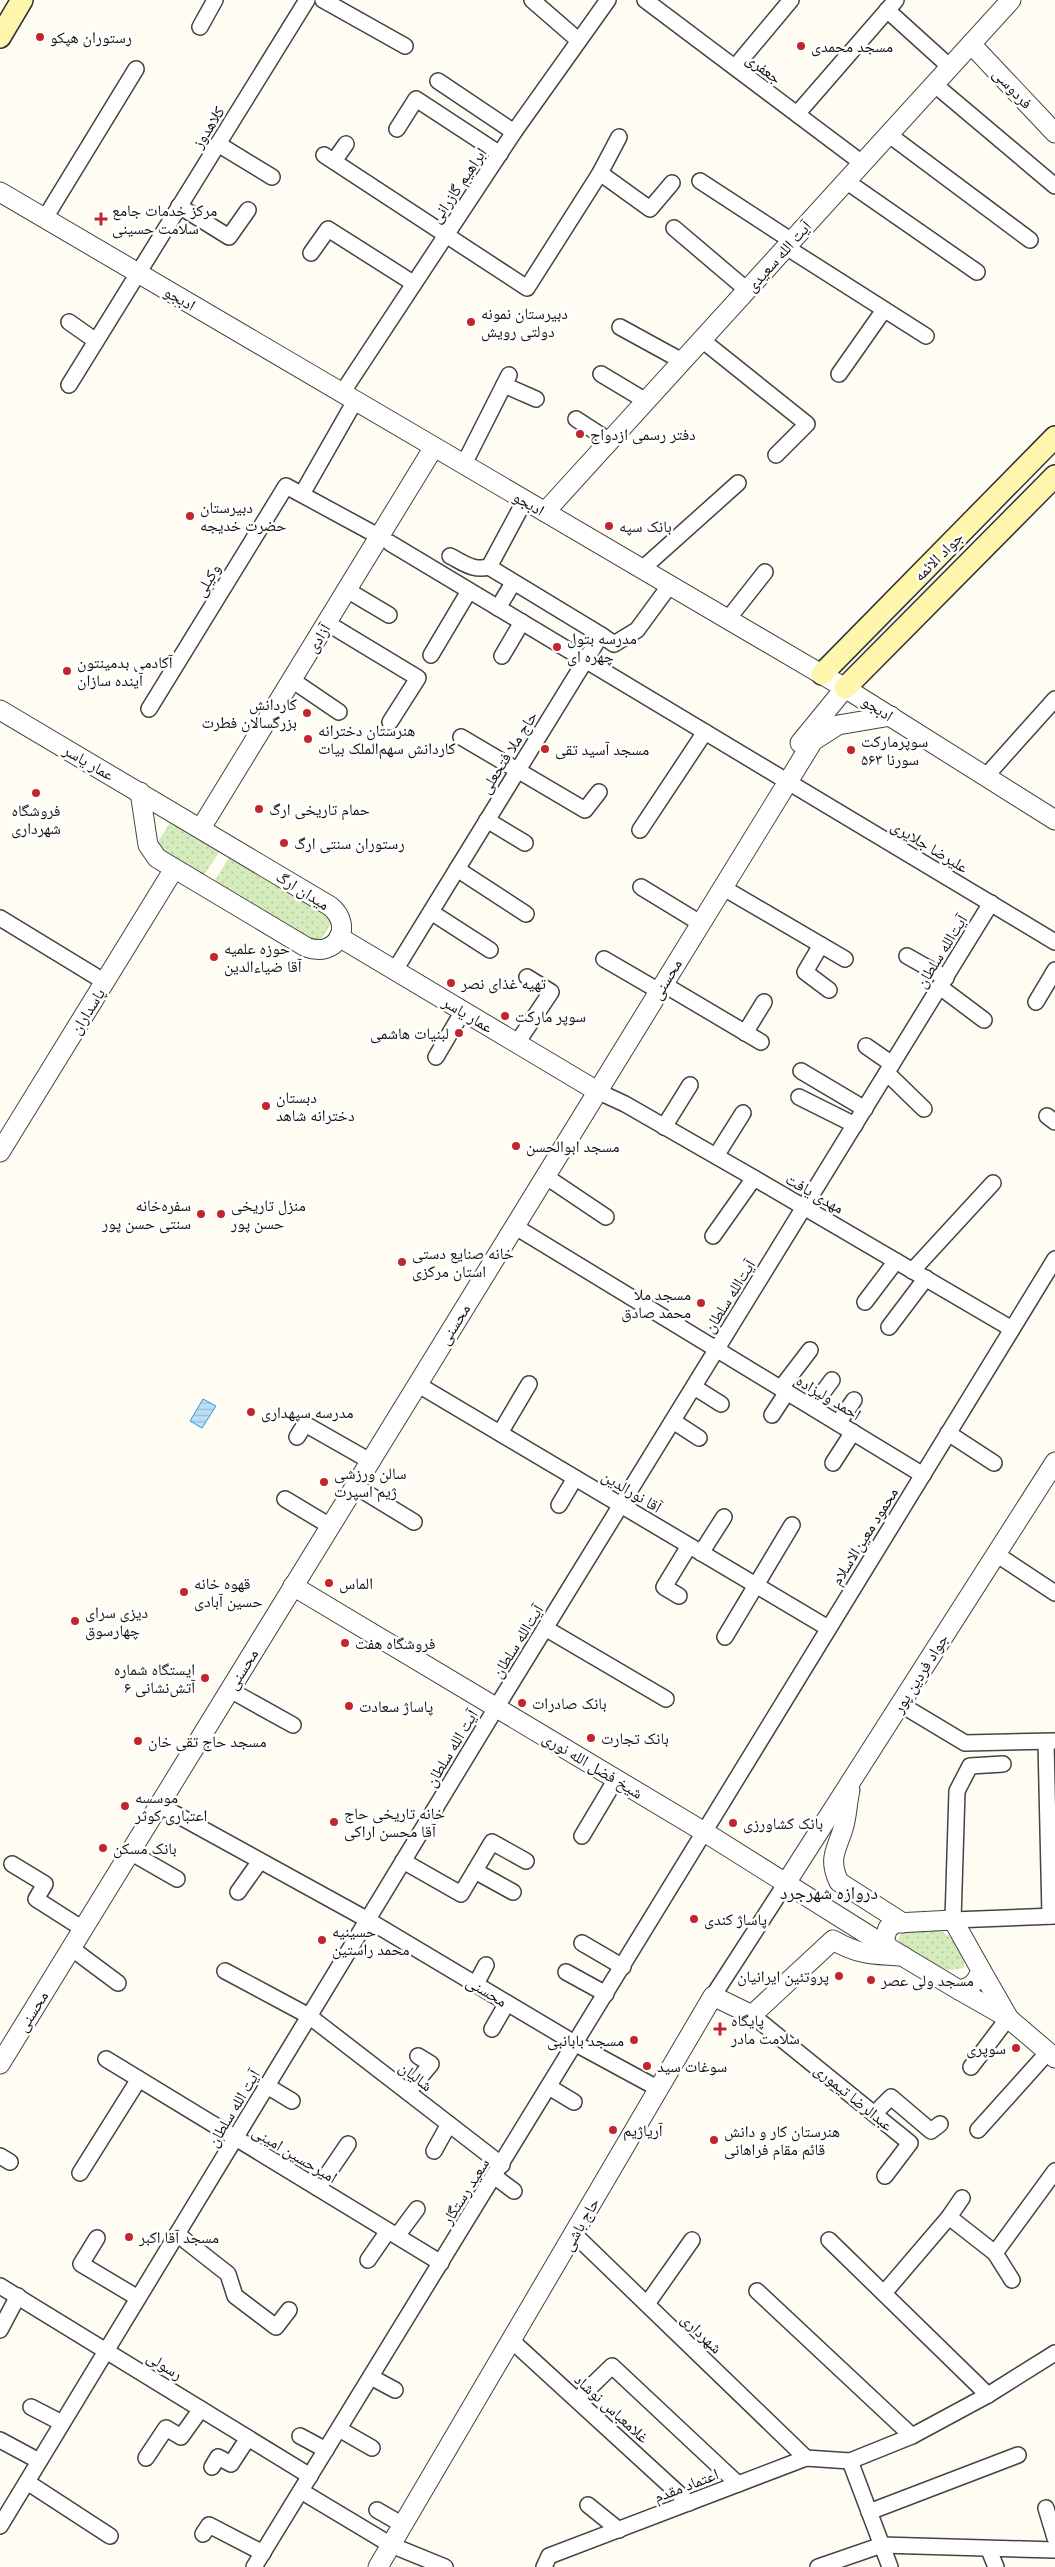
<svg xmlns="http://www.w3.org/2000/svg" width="1055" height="2567" font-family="'PT Serif','Noto Naskh Arabic',serif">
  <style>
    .grass { fill: url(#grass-dots) }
    .water { fill: url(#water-rules); stroke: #3d95cf }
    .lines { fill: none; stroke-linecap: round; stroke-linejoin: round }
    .minor-casing { stroke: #434343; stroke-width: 18 }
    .tertiary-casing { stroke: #434343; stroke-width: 21 }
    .secondary-casing { stroke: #323232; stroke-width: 24 }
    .minor { stroke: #fff; stroke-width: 15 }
    .tertiary { stroke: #fff; stroke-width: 19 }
    .secondary { stroke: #fff6ae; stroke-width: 21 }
    .poi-dot { fill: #c3252d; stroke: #fff; stroke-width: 2 }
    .labels { text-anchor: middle; stroke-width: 5; stroke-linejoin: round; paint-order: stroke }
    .poi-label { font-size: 16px; fill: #101010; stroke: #fff; text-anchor: start }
    .street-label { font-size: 16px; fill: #101010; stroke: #fff }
    .neighbourhood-label { font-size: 18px; fill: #101010; stroke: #fff }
  </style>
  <defs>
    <pattern id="grass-dots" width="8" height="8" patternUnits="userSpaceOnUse" patternTransform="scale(1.25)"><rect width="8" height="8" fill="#d4ebbb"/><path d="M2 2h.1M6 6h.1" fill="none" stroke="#b5c8a0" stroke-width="1.8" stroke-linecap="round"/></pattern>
    <pattern id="water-rules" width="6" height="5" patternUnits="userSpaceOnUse" patternTransform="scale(1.25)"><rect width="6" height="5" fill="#b7dff7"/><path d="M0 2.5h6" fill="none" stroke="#9cbed3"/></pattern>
  </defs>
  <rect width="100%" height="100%" fill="#fffdf3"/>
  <!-- grass -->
  <g class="grass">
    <polygon points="173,818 222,848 202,878 154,848"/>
    <polygon points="231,854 335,917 317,947 213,884"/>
    <path d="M910,1929C932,1929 945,1926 958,1948C962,1954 964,1959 964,1967C945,1977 908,1957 898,1940L901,1933Z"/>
  </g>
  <!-- water -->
  <polygon class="water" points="203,1399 216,1406 202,1428 190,1421"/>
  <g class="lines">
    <defs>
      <g id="minor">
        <polyline points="323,0 405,46"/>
        <polyline points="532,0 578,40"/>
        <polyline points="645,0 862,163"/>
        <polyline points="887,10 950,67"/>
        <polyline points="200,27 215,0"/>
        <polyline points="735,67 791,0"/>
        <polyline points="438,81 514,132"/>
        <polyline points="934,84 1055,186"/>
        <polyline points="797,114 896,0"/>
        <polyline points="397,129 416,99 500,154"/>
        <polyline points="888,134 1030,240"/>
        <polyline points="218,144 272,177"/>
        <polyline points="324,155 527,288 600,173 619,137"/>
        <polyline points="334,161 346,144"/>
        <polyline points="600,173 650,209 672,183"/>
        <polyline points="700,181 792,241"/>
        <polyline points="846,181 977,272"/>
        <polyline points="179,206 229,237 248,210"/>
        <polyline points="45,218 136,69"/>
        <polyline points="674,228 747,290"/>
        <polyline points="786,247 926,336"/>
        <polyline points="311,253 328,229 413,283"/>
        <polyline points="69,322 96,341"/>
        <polyline points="620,327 682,361"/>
        <polyline points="702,340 807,424 776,455"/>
        <polyline points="601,374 646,401"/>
        <polyline points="839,374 884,310"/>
        <polyline points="69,385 307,0"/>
        <polyline points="504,385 536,399"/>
        <polyline points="342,393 514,132 608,0"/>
        <polyline points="576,419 610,441"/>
        <polyline points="464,464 509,375"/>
        <polyline points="302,494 355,401"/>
        <polyline points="390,543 1055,942"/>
        <path d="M450,556C464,563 473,571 489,567"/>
        <polyline points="489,567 601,635"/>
        <polyline points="489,567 525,500"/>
        <polyline points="642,569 738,483"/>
        <polyline points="347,590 389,615"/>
        <polyline points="498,608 513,583"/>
        <polyline points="728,619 765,572"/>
        <polyline points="327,623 418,678 390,722"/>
        <polyline points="431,655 469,591"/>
        <polyline points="502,656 522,622"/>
        <polyline points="292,680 339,712"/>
        <polyline points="149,709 286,486 380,537"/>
        <polyline points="461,737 585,810 599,792"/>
        <polyline points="987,775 1055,699"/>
        <polyline points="487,820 525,843"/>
        <polyline points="640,830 705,732"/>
        <polyline points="457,869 526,914"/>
        <polyline points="641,887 700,923"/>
        <polyline points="722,887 845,959"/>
        <polyline points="431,912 490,950"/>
        <polyline points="0,918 105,982"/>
        <polyline points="821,945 805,972 829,990"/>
        <polyline points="907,956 946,978"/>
        <polyline points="604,959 659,991"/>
        <polyline points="395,970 601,635 614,644 637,630 670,585"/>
        <polyline points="663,984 761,1042"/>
        <polyline points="940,987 984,1020"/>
        <polyline points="1036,1002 1055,970"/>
        <polyline points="745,1033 764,1002"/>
        <polyline points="517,1043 551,992 527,977"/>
        <polyline points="866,1046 892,1064"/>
        <polyline points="436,1057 463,1011"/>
        <polyline points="801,1071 865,1109"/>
        <polyline points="887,1073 924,1109"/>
        <polyline points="597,1091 625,1104 754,1178 1012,1329"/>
        <polyline points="799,1097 855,1125"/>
        <polyline points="1047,1116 1055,1122"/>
        <polyline points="664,1127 690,1085"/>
        <polyline points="716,1156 743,1113"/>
        <polyline points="545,1176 606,1217"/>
        <polyline points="514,1226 923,1475"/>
        <polyline points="713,1236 754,1178"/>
        <polyline points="912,1271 993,1183"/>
        <polyline points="865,1302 896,1261"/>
        <polyline points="889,1327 926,1278"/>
        <polyline points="417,1384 828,1628"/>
        <polyline points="694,1387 721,1404"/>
        <polyline points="781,1388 810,1350"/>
        <polyline points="812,1407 832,1380"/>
        <polyline points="772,1415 787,1392"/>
        <polyline points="673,1421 699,1438"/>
        <polyline points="838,1423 854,1400"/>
        <polyline points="500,1433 529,1384"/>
        <polyline points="948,1433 994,1463"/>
        <polyline points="297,1437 305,1424 370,1461"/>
        <polyline points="833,1463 853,1432"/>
        <polyline points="355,1486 414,1522"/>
        <polyline points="285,1499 330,1526"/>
        <polyline points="559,1505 575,1478"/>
        <polyline points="701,1553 724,1517"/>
        <polyline points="996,1554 1055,1593"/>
        <polyline points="679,1596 664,1587 689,1546"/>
        <polyline points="545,1628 666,1699"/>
        <polyline points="725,1637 792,1525"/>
        <polyline points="230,1690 293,1725"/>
        <polyline points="900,1704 965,1743 1055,1741"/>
        <polyline points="1046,1742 1050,1916"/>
        <polyline points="1003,1764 970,1766 957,1791 953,1920 1055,1916"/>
        <polyline points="159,1805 368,1920 576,2044 659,2089"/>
        <polyline points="582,1836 616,1779"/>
        <polyline points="130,1852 177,1879"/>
        <polyline points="403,1861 461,1894 492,1842 526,1861"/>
        <polyline points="12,1864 45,1884 36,1899 83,1929"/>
        <polyline points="475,1871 513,1892"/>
        <polyline points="238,1892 260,1861"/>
        <polyline points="582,1943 623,1967"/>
        <polyline points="71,1948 118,1983"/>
        <polyline points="225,1971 309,2016 502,2165"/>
        <polyline points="566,1972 606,1994"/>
        <polyline points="476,1984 486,1965"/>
        <polyline points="713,1996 786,1883"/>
        <polyline points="752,2015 910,2143 885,2176"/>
        <polyline points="492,2029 507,2003"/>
        <polyline points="106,2059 441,2263"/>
        <polyline points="971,2067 1008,2018"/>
        <polyline points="267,2086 292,2101"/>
        <polyline points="549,2087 574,2102"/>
        <polyline points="408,2092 431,2064 418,2056"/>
        <polyline points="874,2114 891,2097 931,2131 940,2124"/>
        <polyline points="978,2130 1048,2052"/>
        <polyline points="434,2151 449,2124"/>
        <polyline points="0,2156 10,2162"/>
        <polyline points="80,2173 139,2079"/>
        <polyline points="494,2176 514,2191"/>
        <polyline points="318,2188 348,2144"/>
        <polyline points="949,2217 995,2253 1055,2171"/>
        <polyline points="177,2234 228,2274 235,2296 276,2327 289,2310"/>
        <polyline points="574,2234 806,2458"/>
        <polyline points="397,2236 417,2209"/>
        <polyline points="97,2238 81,2264 138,2298"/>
        <polyline points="829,2240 988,2395"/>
        <polyline points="995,2253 1012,2280"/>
        <polyline points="368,2260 388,2231"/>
        <polyline points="0,2286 310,2476"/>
        <polyline points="757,2291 912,2436"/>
        <polyline points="884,2293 949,2217 962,2198"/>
        <polyline points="647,2304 692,2240"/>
        <polyline points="0,2330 18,2296"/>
        <polyline points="511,2340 689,2503"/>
        <polyline points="371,2377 395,2390"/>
        <polyline points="577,2400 612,2366 738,2484"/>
        <polyline points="31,2407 62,2423"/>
        <polyline points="339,2429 372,2448"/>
        <polyline points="300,2436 326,2450"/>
        <polyline points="0,2440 39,2461"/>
        <polyline points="146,2458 166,2428 181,2437 201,2409"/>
        <polyline points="850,2461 890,2567"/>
        <polyline points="212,2467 218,2457 231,2464 248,2438"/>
        <polyline points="27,2482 110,2536"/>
        <polyline points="301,2491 391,2545 445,2567"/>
        <polyline points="588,2505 619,2530"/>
        <polyline points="1046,2508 1055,2538"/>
        <polyline points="377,2510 403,2525"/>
        <polyline points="869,2512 1018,2455"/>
        <polyline points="0,2526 496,1708 991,903"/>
        <polyline points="203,2534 209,2525 263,2553"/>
        <polyline points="989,2550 996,2567"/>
        <polyline points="254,2567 1055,1259"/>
        <polyline points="544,2567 549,2556 806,2458 850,2461 912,2436 988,2395 1055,2353"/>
        <polyline points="818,2567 882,2545 1055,2550"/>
      </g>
      <g id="tertiary">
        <polyline points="971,44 1055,133"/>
        <polyline points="0,192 845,688 1055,820"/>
        <polyline points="545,512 1011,0"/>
        <path d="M0,710L330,906C355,926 336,959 306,947L157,858L148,845L140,792"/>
        <polyline points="800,743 845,688"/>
        <polyline points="201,828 434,447"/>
        <polyline points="339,937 597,1091"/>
        <polyline points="0,1152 174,869"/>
        <polyline points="293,1586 706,1833 889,1948"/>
        <path d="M850,1790C847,1803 847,1817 843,1829C836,1851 828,1859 839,1882L903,1923"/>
        <polyline points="786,1883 1055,1462"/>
        <path d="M953,1920L981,1970C977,1982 971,1988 959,1990L889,1948L884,1940L888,1928L896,1923Z"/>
        <polyline points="981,1970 1008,2017"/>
        <polyline points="959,1990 1008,2018 1055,2058"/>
        <polyline points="0,2064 813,741 838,725 891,716"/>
        <path d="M378,2567L713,1996L752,2015L833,1940C858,1955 875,1955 903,1956"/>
      </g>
      <g id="secondary">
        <polyline points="0,37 22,0"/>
        <polyline points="822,674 1055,437"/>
        <polyline points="845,688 1055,476"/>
      </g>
    </defs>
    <!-- minor casing -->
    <use href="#minor" class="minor-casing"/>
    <!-- tertiary casing -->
    <use href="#tertiary" class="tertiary-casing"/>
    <!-- secondary casing -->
    <use href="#secondary" class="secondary-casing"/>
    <!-- minor -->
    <use href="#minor" class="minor"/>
    <!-- tertiary -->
    <use href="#tertiary" class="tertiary"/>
    <!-- secondary -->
    <use href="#secondary" class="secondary"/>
  </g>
  <!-- markers -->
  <g class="poi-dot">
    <circle cx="40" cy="37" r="5"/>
    <circle cx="801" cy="46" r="5"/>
    <path d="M98.5 211.5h5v5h5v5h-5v5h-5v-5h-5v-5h5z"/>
    <circle cx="471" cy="322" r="5"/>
    <circle cx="580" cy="434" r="5"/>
    <circle cx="190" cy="516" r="5"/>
    <circle cx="609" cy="526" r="5"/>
    <circle cx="557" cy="647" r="5"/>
    <circle cx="67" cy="671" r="5"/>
    <circle cx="307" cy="713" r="5"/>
    <circle cx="308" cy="739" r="5"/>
    <circle cx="545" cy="749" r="5"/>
    <circle cx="851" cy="750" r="5"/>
    <circle cx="36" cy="793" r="5"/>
    <circle cx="259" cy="809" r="5"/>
    <circle cx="284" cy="843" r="5"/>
    <circle cx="214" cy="957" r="5"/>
    <circle cx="451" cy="983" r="5"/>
    <circle cx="505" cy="1016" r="5"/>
    <circle cx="459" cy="1033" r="5"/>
    <circle cx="266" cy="1106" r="5"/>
    <circle cx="516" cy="1146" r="5"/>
    <circle cx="201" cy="1214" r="5"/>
    <circle cx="221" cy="1214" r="5"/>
    <circle cx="402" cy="1262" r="5"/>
    <circle cx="701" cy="1303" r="5"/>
    <circle cx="251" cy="1412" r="5"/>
    <circle cx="324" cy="1482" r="5"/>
    <circle cx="329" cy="1583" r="5"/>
    <circle cx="184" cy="1592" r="5"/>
    <circle cx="75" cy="1621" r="5"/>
    <circle cx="345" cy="1643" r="5"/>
    <circle cx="205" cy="1678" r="5"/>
    <circle cx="522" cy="1703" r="5"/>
    <circle cx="349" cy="1706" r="5"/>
    <circle cx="591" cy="1738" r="5"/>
    <circle cx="138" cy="1741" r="5"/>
    <circle cx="125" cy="1806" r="5"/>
    <circle cx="334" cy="1822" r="5"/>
    <circle cx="733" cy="1823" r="5"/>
    <circle cx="103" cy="1848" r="5"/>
    <circle cx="694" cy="1919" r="5"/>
    <circle cx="322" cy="1940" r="5"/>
    <circle cx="839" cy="1976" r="5"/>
    <circle cx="871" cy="1980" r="5"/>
    <path d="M717.5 2021.5h5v5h5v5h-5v5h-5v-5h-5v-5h5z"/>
    <circle cx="634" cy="2040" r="5"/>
    <circle cx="1016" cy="2048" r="5"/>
    <circle cx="647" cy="2066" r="5"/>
    <circle cx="613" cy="2130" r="5"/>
    <circle cx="714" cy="2140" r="5"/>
    <circle cx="129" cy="2237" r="5"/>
  </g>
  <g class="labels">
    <!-- poi labels -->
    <g class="poi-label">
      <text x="50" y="43">رستوران هپکو</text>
      <text x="811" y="52">مسجد محمدی</text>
      <text x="112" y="216">مرکز خدمات جامع<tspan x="112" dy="18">سلامت حسینی</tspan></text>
      <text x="481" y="319">دبیرستان نمونه<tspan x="481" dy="18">دولتی رویش</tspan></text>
      <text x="590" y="440">دفتر رسمی ازدواج</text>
      <text x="200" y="513">دبیرستان<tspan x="200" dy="18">حضرت خدیجه</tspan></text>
      <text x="619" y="532">بانک سپه</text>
      <text x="567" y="644">مدرسه بتول<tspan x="567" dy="18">چهره ای</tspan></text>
      <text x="77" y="668">آکادمی بدمینتون<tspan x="77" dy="18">آینده سازان</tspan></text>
      <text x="297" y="710" text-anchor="end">کاردانش<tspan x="297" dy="18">بزرگسالان فطرت</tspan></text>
      <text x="318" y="736">هنرستان دخترانه<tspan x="318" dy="18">کاردانش سهم‌الملک بیات</tspan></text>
      <text x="861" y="747">سوپرمارکت<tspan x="861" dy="18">سورنا ۵۶۳</tspan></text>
      <text x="555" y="755">مسجد آسید تقی</text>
      <text x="269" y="815">حمام تاریخی ارگ</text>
      <text x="36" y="816" text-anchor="middle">فروشگاه<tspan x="36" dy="18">شهرداری</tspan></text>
      <text x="294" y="849">رستوران سنتی ارگ</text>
      <text x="224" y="954">حوزه علمیه<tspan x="224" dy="18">آقا ضیاءالدین</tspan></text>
      <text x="461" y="989">تهیه غذای نصر</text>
      <text x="515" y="1022">سوپر مارکت</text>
      <text x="449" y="1039" text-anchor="end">لبنیات هاشمی</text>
      <text x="276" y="1103">دبستان<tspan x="276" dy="18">دخترانه شاهد</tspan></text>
      <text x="526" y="1152">مسجد ابوالحسن</text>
      <text x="191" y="1211" text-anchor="end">سفره‌خانه<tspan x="191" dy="18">سنتی حسن پور</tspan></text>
      <text x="231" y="1211">منزل تاریخی<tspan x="231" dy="18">حسن پور</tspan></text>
      <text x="412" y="1259">خانه صنایع دستی<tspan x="412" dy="18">استان مرکزی</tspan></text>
      <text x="691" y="1300" text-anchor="end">مسجد ملا<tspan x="691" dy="18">محمد صادق</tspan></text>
      <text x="261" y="1418">مدرسه سپهداری</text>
      <text x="334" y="1479">سالن ورزشی<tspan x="334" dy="18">ژیم اسپرت</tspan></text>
      <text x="194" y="1589">قهوه خانه<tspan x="194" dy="18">حسین آبادی</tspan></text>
      <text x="339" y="1589">الماس</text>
      <text x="85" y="1618">دیزی سرای<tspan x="85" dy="18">چهارسوق</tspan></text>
      <text x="355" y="1649">فروشگاه هفت</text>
      <text x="195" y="1675" text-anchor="end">ایستگاه شماره<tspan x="195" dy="18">۶ آتش‌نشانی</tspan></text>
      <text x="532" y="1709">بانک صادرات</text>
      <text x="359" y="1712">پاساژ سعادت</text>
      <text x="601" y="1744">بانک تجارت</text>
      <text x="148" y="1747">مسجد حاج تقی خان</text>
      <text x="135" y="1803">موسسه<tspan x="135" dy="18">اعتباری کوثر</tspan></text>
      <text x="344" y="1819">خانه تاریخی حاج<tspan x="344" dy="18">آقا محسن اراکی</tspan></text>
      <text x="743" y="1829">بانک کشاورزی</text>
      <text x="113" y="1854">بانک مسکن</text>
      <text x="704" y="1925">پاساژ کندی</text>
      <text x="332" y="1937">حسینیه<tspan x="332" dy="18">محمد راستین</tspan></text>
      <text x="829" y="1982" text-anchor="end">پروتئین ایرانیان</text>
      <text x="881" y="1986">مسجد ولی عصر</text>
      <text x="731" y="2026">پایگاه<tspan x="731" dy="18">سلامت مادر</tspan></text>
      <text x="624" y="2046" text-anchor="end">مسجد بابانبی</text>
      <text x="1006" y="2054" text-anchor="end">سوپری</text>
      <text x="657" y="2072">سوغات سید</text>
      <text x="623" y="2136">آریاژیم</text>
      <text x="724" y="2137">هنرستان کار و دانش<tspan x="724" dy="18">قائم مقام فراهانی</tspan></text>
      <text x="139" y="2243">مسجد آقا اکبر</text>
    </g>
    <!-- street labels -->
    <g class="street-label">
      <text transform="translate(764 68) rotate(37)" y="6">جعفری</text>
      <text transform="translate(1013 88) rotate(47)" y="6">فردوسی</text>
      <text transform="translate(208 127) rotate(-58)" y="6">کلاهدوز</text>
      <text transform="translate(458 185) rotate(-56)" y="6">ابراهیم گازرانی</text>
      <text transform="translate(778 256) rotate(-48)" y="6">آیت الله سعیدی</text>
      <text transform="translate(180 298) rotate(30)" y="6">ادبجو</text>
      <text transform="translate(529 503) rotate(30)" y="6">ادبجو</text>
      <text transform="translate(938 556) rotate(-45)" y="6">جواد الائمه</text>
      <text transform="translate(207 580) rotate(-59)" y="6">وکیلی</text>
      <text transform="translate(318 638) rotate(-58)" y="6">آزادی</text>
      <text transform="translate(878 708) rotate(32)" y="6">ادبجو</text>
      <text transform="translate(508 752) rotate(-58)" y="6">حاج ملا فتحعلی</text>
      <text transform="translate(89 762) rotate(30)" y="6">عمار یاسر</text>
      <text transform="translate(930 846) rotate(31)" y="6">علیرضا جلایری</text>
      <text transform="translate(303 890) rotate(32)" y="6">میدان ارگ</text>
      <text transform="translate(941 951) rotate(-58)" y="6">آیت‌الله سلطان</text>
      <text transform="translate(666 979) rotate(-59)" y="6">محسنی</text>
      <text transform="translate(87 1011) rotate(-58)" y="6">پاسداران</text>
      <text transform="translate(468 1014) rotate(31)" y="6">عمار یاسر</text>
      <text transform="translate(815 1193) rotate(30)" y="6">مهدی یافت</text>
      <text transform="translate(729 1296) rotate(-58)" y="6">آیت‌الله سلطان</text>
      <text transform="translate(454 1324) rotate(-58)" y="6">محسنی</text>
      <text transform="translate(829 1397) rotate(31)" y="6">احمد ولیزاده</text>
      <text transform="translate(632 1491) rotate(31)" y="6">آقا نورالدین</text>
      <text transform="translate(864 1536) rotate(-58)" y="6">محمود معین‌الاسلام</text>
      <text transform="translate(517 1641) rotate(-58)" y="6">آیت‌الله سلطان</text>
      <text transform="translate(242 1669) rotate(-58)" y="6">محسنی</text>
      <text transform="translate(920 1673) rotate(-58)" y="6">جواد فردین پور</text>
      <text transform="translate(451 1748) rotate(-59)" y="6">آیت الله سلطان</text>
      <text transform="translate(593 1765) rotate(31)" y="6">شیخ فضل الله نوری</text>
      <text transform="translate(487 1991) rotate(31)" y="6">محسنی</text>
      <text transform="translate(32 2011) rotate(-58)" y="6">محسنی</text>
      <text transform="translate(416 2076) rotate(38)" y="6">شالیان</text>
      <text transform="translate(854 2097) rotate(39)" y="6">عبدالرضا تیموری</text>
      <text transform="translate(233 2108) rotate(-59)" y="6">آیت الله سلطان</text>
      <text transform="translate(295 2154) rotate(31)" y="6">امیرحسین امینی</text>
      <text transform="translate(465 2191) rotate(-58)" y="6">سعید رستگار</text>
      <text transform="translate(580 2224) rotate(-60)" y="6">حاج باشی</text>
      <text transform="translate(702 2333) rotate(44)" y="6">شهرداری</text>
      <text transform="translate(165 2365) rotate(32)" y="6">رسولی</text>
      <text transform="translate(612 2408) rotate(42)" y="6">غلامعباس نوشاد</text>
      <text transform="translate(686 2485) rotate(-21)" y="6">اعتماد مقدم</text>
    </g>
    <!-- neighbourhood labels -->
    <g class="neighbourhood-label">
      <text x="829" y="1899">دروازه شهرجرد</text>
    </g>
  </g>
</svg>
